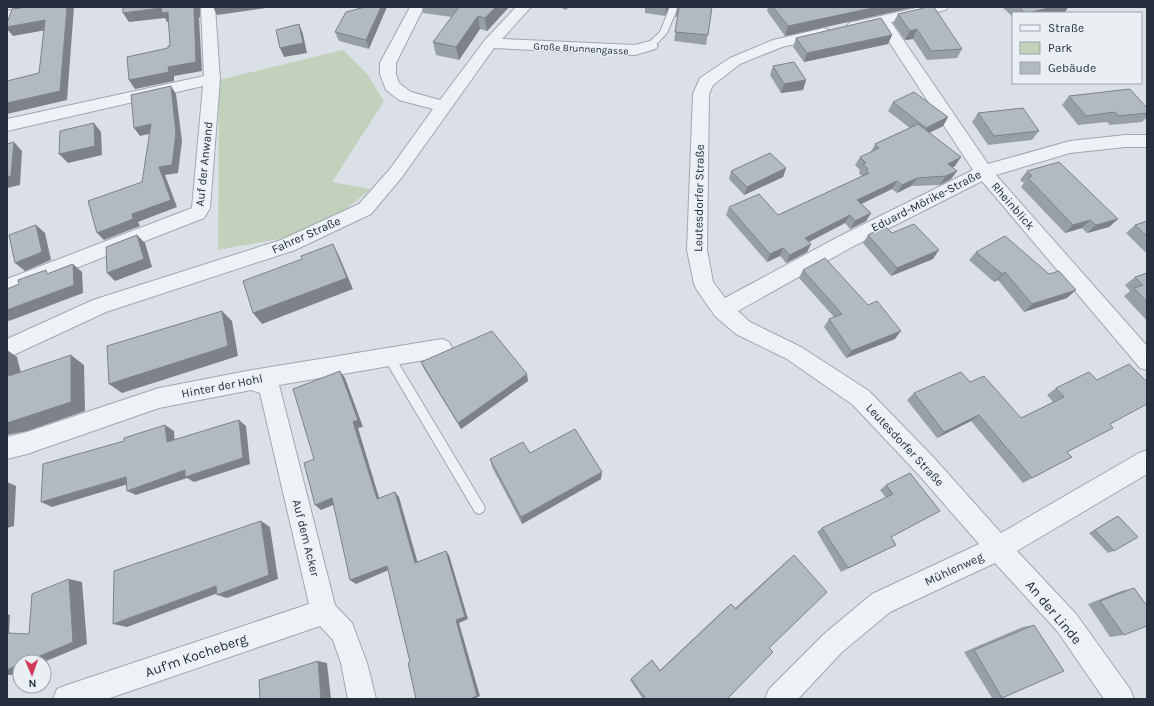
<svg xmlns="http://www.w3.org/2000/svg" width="1154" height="706" font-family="Karla,sans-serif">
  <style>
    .green { fill: #c2d1bc }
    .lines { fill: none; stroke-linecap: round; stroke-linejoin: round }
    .lane-casing { stroke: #a1a7b0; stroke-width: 2 }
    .street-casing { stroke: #a1a7b0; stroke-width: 2 }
    .lane { fill: #eef1f5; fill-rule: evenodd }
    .street { fill: #eef1f5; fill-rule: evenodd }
    .wall { fill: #999fa8 }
    .shaded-wall { fill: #7d8288 }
    .building { fill: #b2b9c3; stroke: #7d8288 }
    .labels { text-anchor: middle; stroke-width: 3; stroke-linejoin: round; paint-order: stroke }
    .far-street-label { font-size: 10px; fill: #252e3d; stroke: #eaeff4 }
    .street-label { font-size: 12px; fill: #252e3d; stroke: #eaeff4 }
    .near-street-label { font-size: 14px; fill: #252e3d; stroke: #eaeff4 }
  </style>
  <rect width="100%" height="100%" fill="#dbe0e6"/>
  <!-- green -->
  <polygon class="green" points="343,50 367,74 384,101 332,182 371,189 344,211 284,238 218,250 219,80"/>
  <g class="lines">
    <defs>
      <g id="lane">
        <polygon points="670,7 678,7 667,33 653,48 647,48 647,44 660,32"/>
        <polygon points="389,352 393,354 483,504 485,508 483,512 479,514 475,512 385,360 383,357 385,354"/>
      </g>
      <g id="street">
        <polygon points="31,7 66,7 64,10 59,11 7,19 7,11"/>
        <polygon points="201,7 215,7 220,79 210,208 204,218 7,295 7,279 192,208 203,86 7,131 7,119 204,76"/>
        <polygon points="410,7 424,7 396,63 396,74 399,83 411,92 440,100 485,40 516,7 531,7 502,39 635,45 650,41 655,43 658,46 655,49 635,55 494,48 402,177 371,214 295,250 106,312 7,358 7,339 93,300 281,240 359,204 390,169 433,109 399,100 386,90 380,74 380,63"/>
        <polygon points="921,7 948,7 946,10 891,22 988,164 1070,141 1125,135 1147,135 1147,147 1125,147 1070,153 996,175 1147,346 1147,370 1140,368 982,181 852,247 738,311 750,322 801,347 869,391 935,459 1001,533 1139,453 1147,450 1147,474 1017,551 1076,614 1130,689 1134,699 1104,699 1058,632 995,563 890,612 842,652 798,699 765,699 769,689 824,634 872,594 979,544 919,475 853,405 787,359 736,334 715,316 697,290 694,284 687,250 693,94 700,78 730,58 773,40 824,28 829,30 831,33 829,36 782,47 740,64 713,85 709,94 707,250 713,282 725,298 838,237 973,170 878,25 854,30 849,29 847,26 849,23"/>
        <polygon points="442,339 449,342 452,348 449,354 442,357 279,385 335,605 352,623 367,663 376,699 348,699 341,663 333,640 320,626 107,699 53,699 57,689 67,685 309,604 260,393 251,390 159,408 27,454 7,459 7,437 27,432 159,388 252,370"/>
      </g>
    </defs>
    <!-- lane casing -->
    <use href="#lane" class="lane-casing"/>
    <!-- street casing -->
    <use href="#street" class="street-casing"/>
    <!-- lane -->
    <use href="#lane" class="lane"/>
    <!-- street -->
    <use href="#street" class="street"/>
  </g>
  <!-- wall -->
  <g class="wall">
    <polygon points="365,7 369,49 339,41 335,32"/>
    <polygon points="422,7 509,7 487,31 480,29 459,60 436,55 433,42 452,17 423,13"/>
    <polygon points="559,7 569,7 566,10"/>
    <polygon points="645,7 669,7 665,16 645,13"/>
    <polygon points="677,7 715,7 712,7 706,45 674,41 678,17 675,17"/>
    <polygon points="768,7 915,7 785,36 767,11"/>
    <polygon points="1002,7 1068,7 1065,12 1061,13 1013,13 1013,17"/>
    <polygon points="898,14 962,49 957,58 927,60 913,39 905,40 893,23"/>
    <polygon points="892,35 888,44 804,62 793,47 796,38"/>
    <polygon points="773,66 806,80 803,90 781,93 770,75"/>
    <polygon points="1069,96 1147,108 1147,117 1142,122 1110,125 1107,122 1078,125 1062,105"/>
    <polygon points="893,102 948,117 943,126 929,133 955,166 952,167 957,171 951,179 940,185 911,186 897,193 892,189 861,204 871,213 866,221 850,229 845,223 809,242 811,244 807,252 786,263 780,256 767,262 726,215 729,207 778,215 862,176 859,173 860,170 855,165 860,157 871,152 875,144 910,128 888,111"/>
    <polygon points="978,113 1039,131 1032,140 988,145 972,122"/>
    <polygon points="786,168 783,177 744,195 729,179 731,171"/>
    <polygon points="1027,171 1118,219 1109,227 1087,233 1082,228 1065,233 1021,187 1024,183 1020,180"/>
    <polygon points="1147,221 1147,251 1145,252 1126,233 1135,225"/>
    <polygon points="892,233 933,259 891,276 863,243 868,235"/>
    <polygon points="976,252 1067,298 1024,312 998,280 994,282 969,260"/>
    <polygon points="803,270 868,305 895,339 846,358 824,327 829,319 834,317 799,278"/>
    <polygon points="1147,273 1147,321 1124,296 1130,291 1125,285 1135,277"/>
    <polygon points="421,362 528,381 461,429 424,369"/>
    <polygon points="970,382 1021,418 1053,402 1047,395 1056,388 1110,424 1067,452 1072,457 1023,483 971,421 937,438 907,400 914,393"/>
    <polygon points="530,453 601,479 522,524 492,467 490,459"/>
    <polygon points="886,485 940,511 891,537 896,545 841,572 817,532 822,528 886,498 880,490"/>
    <polygon points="1118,516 1114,551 1108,553 1089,533 1112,519"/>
    <polygon points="794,555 769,648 728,698 728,699 643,699 630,680 652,660 660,670 727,607 731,604 735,608 788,560"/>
    <polygon points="1134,588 1124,635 1110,637 1088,604 1121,591"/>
    <polygon points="1034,625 1002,698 992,698 964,652 1023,627"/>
  </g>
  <!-- shaded-wall -->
  <g class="shaded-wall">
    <polygon points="67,7 74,7 67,100 7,114 7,103 60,91"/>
    <polygon points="195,7 200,7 200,17 199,18 202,71 174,76 174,81 135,89 129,80 168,67 194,8"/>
    <polygon points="213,7 273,7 217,15"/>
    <polygon points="381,7 387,7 369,49 366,40"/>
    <polygon points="496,7 509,7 487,31 485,18"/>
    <polygon points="666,7 669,7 665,16"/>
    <polygon points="877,7 915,7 785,36 788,26"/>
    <polygon points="1053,7 1068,7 1065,12 1061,13 1027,13"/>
    <polygon points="161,8 168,12 174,21 167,22 165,18 129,22 123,13"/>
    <polygon points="478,16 480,29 459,60 456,47"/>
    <polygon points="45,20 52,29 13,36 7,29 7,27"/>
    <polygon points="299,24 303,34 307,53 284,57 280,48"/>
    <polygon points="917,29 913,39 905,40 910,31"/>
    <polygon points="892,35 888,44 804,62 807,53"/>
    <polygon points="806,80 803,90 781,93 784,84"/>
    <polygon points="171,86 176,94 182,141 178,173 165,175 177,207 138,222 140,226 104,240 97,233 132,214"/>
    <polygon points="948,117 943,126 921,137 926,128"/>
    <polygon points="94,123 101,132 102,155 68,163 59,154"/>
    <polygon points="151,124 157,132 140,136 134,128"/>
    <polygon points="14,142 22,151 20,185 7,188 7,177"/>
    <polygon points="961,157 955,166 942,172 948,164"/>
    <polygon points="786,168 783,177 744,195 747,187"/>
    <polygon points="957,171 951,179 940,185 946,176"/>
    <polygon points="917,178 911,186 897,193 902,185"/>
    <polygon points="897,181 892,189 853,208 857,200"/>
    <polygon points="871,213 866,221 850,229 855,221"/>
    <polygon points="850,215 845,223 801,246 805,238"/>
    <polygon points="1118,219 1109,227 1087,233 1096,225"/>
    <polygon points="1090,220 1082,228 1065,233 1073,225"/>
    <polygon points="36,225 45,233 51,260 25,271 15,263"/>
    <polygon points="137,235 145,243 152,267 115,281 107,273"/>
    <polygon points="333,244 339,256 353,289 262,324 253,313"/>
    <polygon points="811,244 807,252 786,263 790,255"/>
    <polygon points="783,248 780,256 767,262 770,254"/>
    <polygon points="939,250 933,259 891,276 897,268"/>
    <polygon points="73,264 82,272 83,293 9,321 7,319 7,310"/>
    <polygon points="1005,272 998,280 994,282 1002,274"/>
    <polygon points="1076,290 1067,298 1024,312 1032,304"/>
    <polygon points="222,311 232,321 238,356 122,393 109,384"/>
    <polygon points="901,331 895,339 846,358 851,351"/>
    <polygon points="7,350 17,357 24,385 9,376 7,367"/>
    <polygon points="71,355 84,365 85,411 27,431 7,435 7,423"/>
    <polygon points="340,371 345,378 363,427 358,428 381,504 377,499 353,422"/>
    <polygon points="527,374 528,381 461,429 458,423"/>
    <polygon points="979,415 971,421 937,438 944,432"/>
    <polygon points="239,420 246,426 250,464 194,482 187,478 136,495 127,491"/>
    <polygon points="165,425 174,431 175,448 167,442"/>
    <polygon points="602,472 601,479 522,524 521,517"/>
    <polygon points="126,477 135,482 52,507 41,502"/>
    <polygon points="7,482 16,486 14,526 7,528"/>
    <polygon points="395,492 399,497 419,567 415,563"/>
    <polygon points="332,498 338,503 321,510 315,505"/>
    <polygon points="261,521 270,527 278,579 227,598 217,595"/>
    <polygon points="446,551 449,555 468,619 459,623 480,696 474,699 470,699 456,620"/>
    <polygon points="387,566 391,569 356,584 350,580"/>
    <polygon points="69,579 82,582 87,644 44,662 26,662"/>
    <polygon points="216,586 226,590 127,627 113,624"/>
    <polygon points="7,614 10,615 9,634 7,634"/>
    <polygon points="318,661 327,663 331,699 321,699"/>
    <polygon points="20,664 20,673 13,675 7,675 7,667"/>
  </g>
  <!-- building -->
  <g class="building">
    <polygon points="27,7 67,7 60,91 7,103 7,81 39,73 45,20 7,27 7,23 12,9"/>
    <polygon points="123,7 195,7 195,8 194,8 196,62 168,67 169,72 129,80 127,57 168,48 168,46 170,46 168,12 162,13 161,8 123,13"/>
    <polygon points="365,7 381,7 366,40 335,32 346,12"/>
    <polygon points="459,7 496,7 485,18 478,16 456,47 433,42"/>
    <polygon points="677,7 712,7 708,35 675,32 679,8 677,8"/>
    <polygon points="773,7 877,7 788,26"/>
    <polygon points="928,7 934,7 962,49 931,51 917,29 910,31 898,14"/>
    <polygon points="1019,7 1053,7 1027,13 1025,13"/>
    <polygon points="881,18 892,35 807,53 796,38"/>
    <polygon points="299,24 303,43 280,48 276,30"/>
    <polygon points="794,62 806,80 784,84 773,66"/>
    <polygon points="171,86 176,133 172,165 159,167 171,200 132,214 133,219 97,233 88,201 142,182 151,124 134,128 131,95"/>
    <polygon points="1130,89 1147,108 1147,113 1118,116 1115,112 1086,116 1069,96"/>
    <polygon points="914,92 948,117 926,128 893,102"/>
    <polygon points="1023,108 1039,131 994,136 978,113"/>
    <polygon points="94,123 95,146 59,154 60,131"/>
    <polygon points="918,124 961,157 948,164 957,171 946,176 917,178 902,185 897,181 857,200 871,213 855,221 850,215 805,238 811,244 790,255 783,248 770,254 729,207 759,194 778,215 869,173 866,170 868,169 863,164 866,163 860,157 879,148 875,144"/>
    <polygon points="14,142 11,176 7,177 7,144"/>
    <polygon points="770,153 786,168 747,187 731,171"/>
    <polygon points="1059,162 1118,219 1096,225 1090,220 1073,225 1028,178 1032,176 1027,171"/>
    <polygon points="1147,221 1147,236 1135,225"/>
    <polygon points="914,224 939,250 897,268 868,235 885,226 892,233"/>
    <polygon points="36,225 42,252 15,263 9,235"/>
    <polygon points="137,235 144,259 107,273 106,247"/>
    <polygon points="1005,236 1049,274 1059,271 1076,290 1032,304 1005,272 1002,274 976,252"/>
    <polygon points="333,244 347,278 253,313 243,281 302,259 301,256"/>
    <polygon points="825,258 868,305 877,301 901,331 851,351 829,319 842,314 803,270"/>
    <polygon points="73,264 74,285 7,310 7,289 19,284 18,280 46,270 47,274"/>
    <polygon points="1147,273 1147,302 1134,288 1143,285 1135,277"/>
    <polygon points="222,311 228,346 109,384 107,346"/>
    <polygon points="492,331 527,374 458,423 421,362"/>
    <polygon points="71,355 71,402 7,423 7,367 9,376"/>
    <polygon points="1129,364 1147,382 1147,404 1110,424 1113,428 1067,452 1072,457 1032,478 979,415 944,432 914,393 961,372 970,382 984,376 1021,418 1064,397 1056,388 1089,372 1097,380"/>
    <polygon points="340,371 358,420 353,422 377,499 395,492 415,563 446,551 465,617 456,620 477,696 470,699 416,699 408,663 410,662 387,566 350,580 332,498 315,505 304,463 314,459 293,389"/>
    <polygon points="239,420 243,458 185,477 185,470 127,491 126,477 41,502 43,464 124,441 124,438 165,425 167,442"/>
    <polygon points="575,429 602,472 521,517 490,459 523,442 530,453"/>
    <polygon points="910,473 940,511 891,537 896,545 848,568 822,528 893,494 886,485"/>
    <polygon points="1118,516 1138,537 1114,551 1095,530"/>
    <polygon points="261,521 269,575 217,595 216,586 113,624 114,571"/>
    <polygon points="794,555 827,592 769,648 773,652 728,698 728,699 646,699 631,679 652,660 660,671 731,604 736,609"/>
    <polygon points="69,579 73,642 26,662 20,662 20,664 7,670 7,633 29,634 32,594"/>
    <polygon points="1134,588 1147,606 1147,626 1124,635 1100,601"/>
    <polygon points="1034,625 1064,671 1002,698 974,650"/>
    <polygon points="318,661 321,699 260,699 259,680"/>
  </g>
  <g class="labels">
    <!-- far-street labels -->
    <g class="far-street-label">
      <text transform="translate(581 48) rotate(3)" y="4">Große Brunnengasse</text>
    </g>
    <!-- street labels -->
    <g class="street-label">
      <text transform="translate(204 164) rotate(-84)" y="4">Auf der Anwand</text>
      <text transform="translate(699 198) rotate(-89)" y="4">Leutesdorfer Straße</text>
      <text transform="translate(926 201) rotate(-27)" y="4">Eduard-Mörike-Straße</text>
      <text transform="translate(1013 206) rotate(49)" y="4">Rheinblick</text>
      <text transform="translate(306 235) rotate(-24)" y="4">Fahrer Straße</text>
      <text transform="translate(222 386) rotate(-11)" y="4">Hinter der Hohl</text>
      <text transform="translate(905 445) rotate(47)" y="4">Leutesdorfer Straße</text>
      <text transform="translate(306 538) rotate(76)" y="4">Auf dem Acker</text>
      <text transform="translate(954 569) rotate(-25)" y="4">Mühlenweg</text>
    </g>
    <!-- near-street labels -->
    <g class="near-street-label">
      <text transform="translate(1054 612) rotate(50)" y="5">An der Linde</text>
      <text transform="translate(196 655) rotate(-19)" y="5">Auf'm Kocheberg</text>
    </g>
  </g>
  <!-- border -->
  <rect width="1154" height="706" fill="none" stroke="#252e3d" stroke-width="16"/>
  <!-- legend -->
  <rect x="1012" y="12" width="130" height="72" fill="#eaeff4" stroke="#9ba2ab"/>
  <rect x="1020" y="25" width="20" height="6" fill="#eef1f5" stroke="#9ba2ab"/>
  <text x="1048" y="32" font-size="12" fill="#252e3d">Straße</text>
  <rect x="1020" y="42" width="20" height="12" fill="#c2d1bc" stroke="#9ba2ab"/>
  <text x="1048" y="52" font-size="12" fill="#252e3d">Park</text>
  <rect x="1020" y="62" width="20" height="12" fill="#b2b9c3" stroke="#9ba2ab"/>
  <text x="1048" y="72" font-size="12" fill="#252e3d">Gebäude</text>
  <!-- north arrow -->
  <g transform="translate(32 674) rotate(178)"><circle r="19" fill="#eaeff4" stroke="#9ba2ab"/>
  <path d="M0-3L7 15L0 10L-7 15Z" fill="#d23956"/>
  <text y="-6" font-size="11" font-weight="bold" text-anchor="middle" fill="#252e3d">N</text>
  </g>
</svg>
